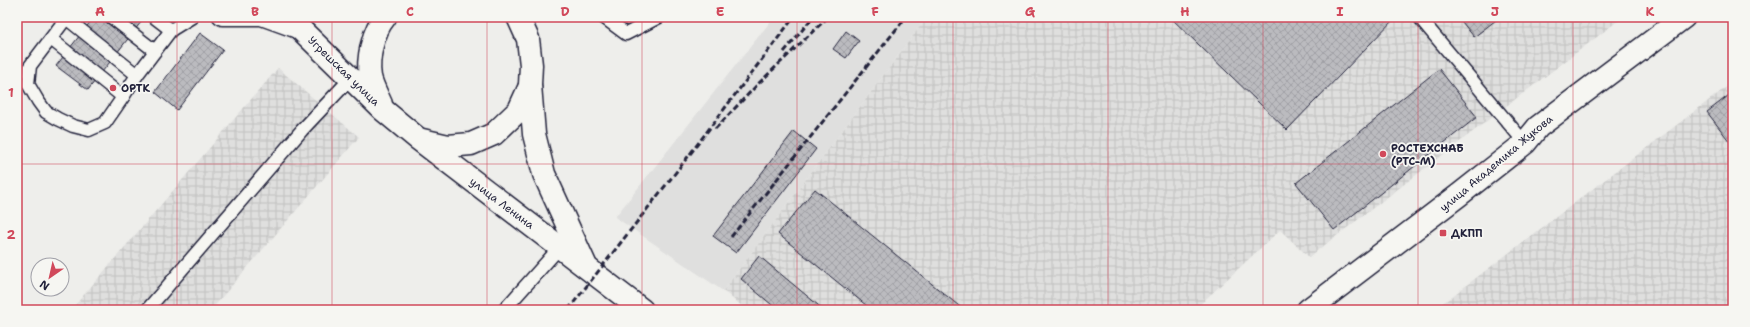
<svg xmlns="http://www.w3.org/2000/svg" width="1750" height="327" font-family="'Shantell Sans',sans-serif">
  <style>
    .built { fill: #dfdfde }
    .industrial { fill: url(#industrial-grid) }
    .building { fill: url(#building-cross-hatch); stroke: #22223b }
    .lines { fill: none; stroke-linecap: round; stroke-linejoin: round }
    .lane-casing { stroke: #22223b; stroke-width: 15 }
    .secondary-casing { stroke: #22223b; stroke-width: 25 }
    .lane { stroke: #f6f6f2; stroke-width: 12 }
    .secondary { stroke: #f6f6f2; stroke-width: 22 }
    .rail { stroke: #22223b; stroke-width: 3; stroke-dasharray: 6 3; stroke-linecap: butt }
    .grid { fill: none; stroke: #d1495b; stroke-width: 1; stroke-opacity: 0.55 }
    .poi-dot { fill: #d1495b; stroke: #f6f6f2; stroke-width: 1.5 }
    .labels { text-anchor: middle; stroke-width: 3.5; stroke-linejoin: round; paint-order: stroke }
    .street-label { font-size: 11px; fill: #22223b; stroke: #f6f6f2 }
    .poi-label { font-size: 11px; font-weight: bold; fill: #22223b; stroke: #f6f6f2; text-anchor: start }
    .neatline { fill: none; stroke: #d1495b; stroke-width: 1.5 }
    .grid-label { font-size: 13px; text-anchor: middle; font-weight: bold; fill: #d1495b }
  </style>
  <defs>
    <pattern id="industrial-grid" width="8" height="8" patternUnits="userSpaceOnUse"><rect width="8" height="8" fill="#dfdfde"/><path d="M0 4h8M4 0v8" fill="none" stroke="#bfbfbf"/></pattern>
    <pattern id="building-cross-hatch" width="8" height="8" patternUnits="userSpaceOnUse"><rect width="8" height="8" fill="#bbbbbf"/><path d="M0 0l8 8M0 8l8-8" fill="none" stroke="#a0a0a5"/></pattern>
  </defs>
  <rect width="100%" height="100%" fill="#eeeeeb"/>
  <filter id="ink" filterUnits="userSpaceOnUse"><feTurbulence type="fractalNoise" baseFrequency=".025" numOctaves="2"/><feDisplacementMap in="SourceGraphic" scale="8" xChannelSelector="R" yChannelSelector="G"/><feConvolveMatrix kernelMatrix="1 2 1 2 8 2 1 2 1" color-interpolation-filters="sRGB"/></filter>
  <g filter="url(#ink)">
    <!-- built -->
    <polygon class="built" points="774,17 927,17 723,291 615,217"/>
    <!-- industrial -->
    <g class="industrial">
      <polygon points="927,17 1623,17 1309,257 1280,230 1194,310 747,310 723,291"/>
      <polygon points="278,68 359,137 211,310 71,310"/>
      <polygon points="1733,82 1733,310 1434,310"/>
    </g>
    <!-- building -->
    <g class="building">
      <polygon points="94,17 145,17 88,90 56,66"/>
      <polygon points="1170,17 1396,17 1287,130"/>
      <polygon points="1458,17 1500,17 1474,37"/>
      <polygon points="846,31 859,41 846,58 833,49"/>
      <polygon points="200,33 223,50 177,110 155,92"/>
      <polygon points="1439,69 1477,117 1334,230 1296,183"/>
      <polygon points="1733,92 1733,146 1707,112"/>
      <polygon points="794,131 816,149 736,253 713,236"/>
      <polygon points="815,189 964,310 872,310 778,234"/>
      <polygon points="759,256 824,310 778,310 741,279"/>
    </g>
    <g class="lines">
      <defs>
        <g id="lane">
          <polyline points="67,17 30,66 28,84 38,101 46,112 58,119 73,126 89,130 105,123 123,97"/>
          <polyline points="111,17 155,51"/>
          <polyline points="154,17 171,30 192,17"/>
          <polyline points="219,17 222,19 261,19 297,32"/>
          <polyline points="603,17 626,34 659,17"/>
          <polyline points="1419,17 1525,143"/>
          <polyline points="66,18 137,75"/>
          <polyline points="51,39 123,97 137,75 171,30"/>
          <polyline points="147,310 302,130 351,78"/>
          <polyline points="504,310 560,247"/>
        </g>
        <g id="secondary">
          <polyline points="288,17 382,109 417,138 642,310"/>
          <polyline points="518,17 528,39 531,65 530,85 534,134 544,174 585,264"/>
          <path d="M381,104C377,95 372,86 370,77C367,59 373,31 385,17"/>
          <polyline points="422,140 448,146 471,144 494,134 519,110 530,86"/>
          <polyline points="1308,310 1459,195 1525,143 1538,127 1684,17"/>
        </g>
      </defs>
      <!-- lane casing -->
      <use href="#lane" class="lane-casing"/>
      <!-- secondary casing -->
      <use href="#secondary" class="secondary-casing"/>
      <!-- lane -->
      <use href="#lane" class="lane"/>
      <!-- secondary -->
      <use href="#secondary" class="secondary"/>
      <!-- rail -->
      <g class="rail">
        <polyline points="784,52 813,17"/>
        <polyline points="715,129 759,83 828,17"/>
        <polyline points="731,237 906,17"/>
        <polyline points="568,310 687,158 794,17"/>
      </g>
    </g>
  </g>
  <!-- grid -->
  <path class="grid" d="M177,17V310M332,17V310M487,17V310M642,17V310M797,17V310M953,17V310M1108,17V310M1263,17V310M1418,17V310M1573,17V310M17,164H1733"/>
  <!-- markers -->
  <g class="poi-dot">
    <circle cx="113" cy="88" r="4"/>
    <circle cx="1383" cy="154" r="4"/>
    <rect x="1439" y="229" width="8" height="8" rx="2"/>
  </g>
  <g class="labels">
    <!-- street labels -->
    <g class="street-label">
      <text transform="translate(344 71) rotate(44)" y="4">Угрешская улица</text>
      <text transform="translate(1496 163) rotate(-40)" y="4">улица Академика Жукова</text>
      <text transform="translate(502 203) rotate(37)" y="4">улица Ленина</text>
    </g>
    <!-- poi labels -->
    <g class="poi-label">
      <text x="121" y="92">ОРТК</text>
      <text x="1391" y="152">РОСТЕХСНАБ<tspan x="1391" dy="13">(РТС-М)</tspan></text>
      <text x="1451" y="237">ДКПП</text>
    </g>
  </g>
  <!-- margin -->
  <rect width="1750" height="327" fill="none" stroke="#f6f6f2" stroke-width="44"/>
  <!-- north arrow -->
  <g transform="translate(50 277) rotate(214)"><circle r="19" fill="#f6f6f2" stroke="#a1a1a9"/>
  <path d="M0-3L7 15L0 10L-7 15Z" fill="#d1495b"/>
  <text y="-6" font-size="11" font-weight="bold" text-anchor="middle" fill="#22223b">N</text>
  </g>
  <rect x="22" y="22" width="1706" height="283" class="neatline"/>
  <g class="grid-label">
    <text x="100" y="16">A</text>
    <text x="255" y="16">B</text>
    <text x="410" y="16">C</text>
    <text x="565" y="16">D</text>
    <text x="720" y="16">E</text>
    <text x="875" y="16">F</text>
    <text x="1030" y="16">G</text>
    <text x="1185" y="16">H</text>
    <text x="1340" y="16">I</text>
    <text x="1495" y="16">J</text>
    <text x="1650" y="16">K</text>
    <text x="11" y="97">1</text>
    <text x="11" y="239">2</text>
  </g>
</svg>
